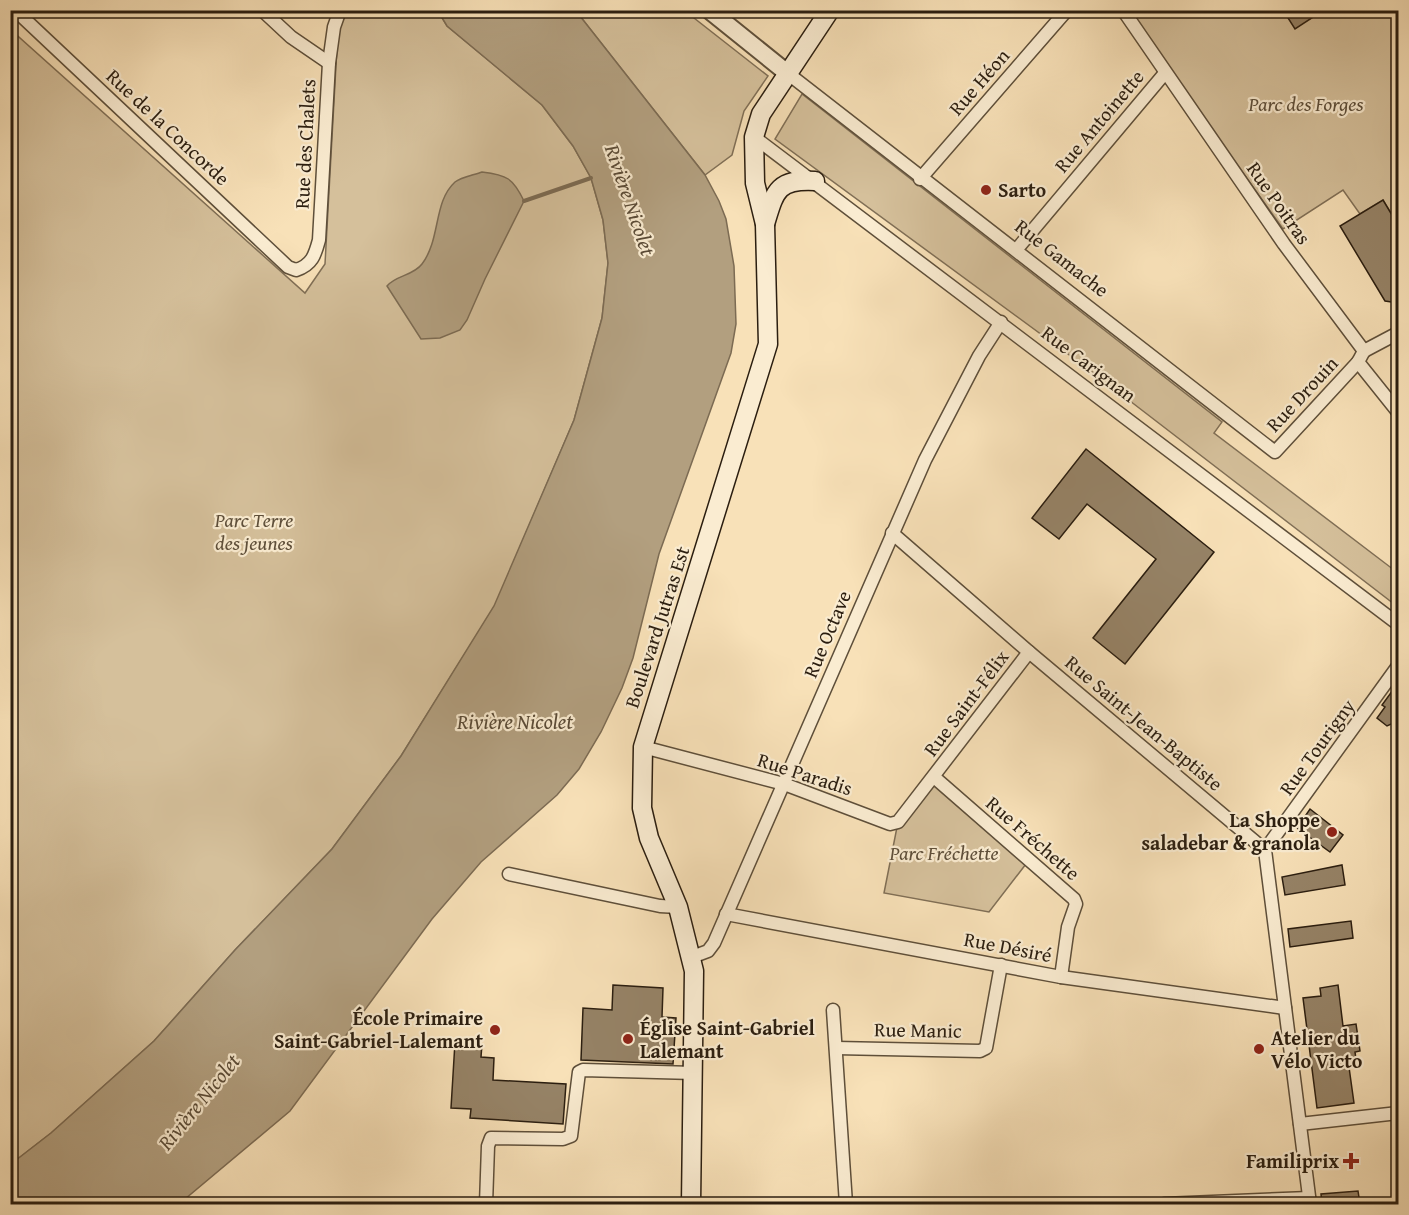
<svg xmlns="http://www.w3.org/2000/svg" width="1409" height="1215" font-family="'Gentium Book Plus',serif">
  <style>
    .green { fill: #d5c09b; stroke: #806f56; stroke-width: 1.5 }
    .water { fill: #b29f7f; stroke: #7c6b53; stroke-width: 1.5 }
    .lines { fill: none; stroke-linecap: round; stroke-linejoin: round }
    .stream { stroke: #7c6b53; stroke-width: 4 }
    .building { fill: #968367; stroke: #2b1e10; stroke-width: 1.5 }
    .minor-casing { stroke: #5e4f3a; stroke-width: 15 }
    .tertiary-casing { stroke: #5e4f3a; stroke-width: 20 }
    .secondary-casing { stroke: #2b1e10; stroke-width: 21 }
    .minor { stroke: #faecd1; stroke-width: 12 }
    .tertiary { stroke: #faecd1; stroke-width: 16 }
    .secondary { stroke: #faecd1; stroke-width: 18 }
    .poi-dot { fill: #8f2418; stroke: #faecd1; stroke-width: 2 }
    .labels { text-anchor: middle; stroke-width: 4.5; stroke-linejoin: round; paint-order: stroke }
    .street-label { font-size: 20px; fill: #2b1e10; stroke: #faecd1 }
    .park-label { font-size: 20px; font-style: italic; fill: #5e4f3a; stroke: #faecd1 }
    .poi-label { font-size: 20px; font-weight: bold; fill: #2b1e10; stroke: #faecd1; text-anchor: start }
    .water-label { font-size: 21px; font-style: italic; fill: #5a4b37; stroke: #faecd1 }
  </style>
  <rect width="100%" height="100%" fill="#f8e1b8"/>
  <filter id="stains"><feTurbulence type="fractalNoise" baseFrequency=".00333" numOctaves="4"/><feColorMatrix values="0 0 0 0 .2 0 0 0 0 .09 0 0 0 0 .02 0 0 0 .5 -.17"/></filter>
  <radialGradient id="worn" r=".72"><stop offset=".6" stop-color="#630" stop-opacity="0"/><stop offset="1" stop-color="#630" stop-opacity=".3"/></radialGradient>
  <!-- green -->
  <g class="green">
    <polygon points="339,11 438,11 447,26 542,105 573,146 591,178 603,220 608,263 602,318 574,420 495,606 401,756 332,849 235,950 154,1041 51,1133 11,1164 11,30 305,293 325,264"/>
    <polygon points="576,11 685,11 768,76 744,111 732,155 705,175"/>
    <polygon points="1127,11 1398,11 1398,225 1383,200 1360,214 1343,190 1283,229"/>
    <polygon points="802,94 1222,422 1214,433 1398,573 1398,607 1091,371 775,139"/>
    <polygon points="934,777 1029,860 989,912 884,893 898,822"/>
  </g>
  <!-- water -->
  <g class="water">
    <polygon points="438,11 576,11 705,175 719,201 726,219 734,266 736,324 731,353 659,554 633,658 622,688 601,732 579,769 557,795 481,862 432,919 290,1111 179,1204 11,1204 11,1164 51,1133 154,1041 235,950 332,849 401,756 494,606 574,420 602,318 608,263 603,220 591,178 573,146 542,105 447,26"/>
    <path d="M482,172C507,175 513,178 524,201L485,279L467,320L460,330L440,338L421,339L387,286C396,275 413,276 422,264C441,239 433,202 455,182C461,177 474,175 482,172Z"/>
  </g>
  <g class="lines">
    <!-- stream -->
    <polyline class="stream" points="524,201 591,178"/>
  </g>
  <!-- building -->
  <g class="building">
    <polygon points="1283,10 1324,10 1295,29"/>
    <polygon points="1383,200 1398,225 1398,303 1385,301 1340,226"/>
    <polygon points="1086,449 1214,552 1125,664 1093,638 1156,559 1087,504 1059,539 1032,518"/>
    <polygon points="1398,683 1398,721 1387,726 1377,718 1385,707 1382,705"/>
    <polygon points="1310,809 1343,835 1330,852 1297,828"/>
    <polygon points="1342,865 1345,885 1285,895 1282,877"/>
    <polygon points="1351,921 1353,938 1290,947 1288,929"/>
    <polygon points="613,985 663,988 662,1017 676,1018 673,1064 581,1060 583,1008 612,1010"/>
    <polygon points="1338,985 1343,1026 1356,1024 1360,1051 1355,1052 1356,1059 1348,1060 1354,1103 1317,1108 1303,998 1321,996 1320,988"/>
    <polygon points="455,1042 482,1044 481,1057 494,1058 493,1080 566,1084 563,1124 470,1118 471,1109 451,1108"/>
    <polygon points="1358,1191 1360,1204 1322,1204 1321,1194"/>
  </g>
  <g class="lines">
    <defs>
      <g id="minor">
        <path d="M15,10L288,267L296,270C312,265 315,255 319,240L329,63L334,27L340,10"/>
        <polyline points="262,10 291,37 329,63"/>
        <polyline points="1123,10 1284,244 1364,351 1358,362 1398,412"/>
        <polyline points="786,72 1275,452 1358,362"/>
        <polyline points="754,137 1398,624"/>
        <polyline points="920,179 1067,10"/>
        <polyline points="1017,249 1165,73"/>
        <polyline points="1364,351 1398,333"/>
        <polyline points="892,533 1029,652 1265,850 1310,1204"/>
        <polyline points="643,747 784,784 890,824 898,822 1029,652"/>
        <polyline points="934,777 1074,899 1076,904 1068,927 1061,977"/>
        <polyline points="1265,850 1398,666"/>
        <polyline points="509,874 660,906 678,907"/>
        <polyline points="726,914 1061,977 1285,1008"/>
        <polyline points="692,957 708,951 714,943 925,460 979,356 1001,322"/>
        <polyline points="833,1010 846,1204"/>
        <polyline points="836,1048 980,1051 986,1048 1001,965"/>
        <polyline points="1300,1124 1398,1113"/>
        <polyline points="486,1204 488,1146 491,1138 563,1139 571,1136 579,1072 583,1070 694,1073"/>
        <polyline points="1164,1204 1309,1198"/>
      </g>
      <polyline id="tertiary" points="709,10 786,72"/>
      <g id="secondary">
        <path d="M765,224C775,191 777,179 815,181"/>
        <polyline points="691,1204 694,971 678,907 649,838 642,808 643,747 768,344 765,224 755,183 754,137 761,114 830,10"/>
      </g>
    </defs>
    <!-- minor casing -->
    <use href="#minor" class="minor-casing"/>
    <!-- tertiary casing -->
    <use href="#tertiary" class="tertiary-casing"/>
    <!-- secondary casing -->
    <use href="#secondary" class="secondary-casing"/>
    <!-- minor -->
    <use href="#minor" class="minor"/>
    <!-- tertiary -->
    <use href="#tertiary" class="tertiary"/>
    <!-- secondary -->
    <use href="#secondary" class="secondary"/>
  </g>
  <!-- markers -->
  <g class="poi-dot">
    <circle cx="986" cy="190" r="6"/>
    <circle cx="1332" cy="832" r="6"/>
    <circle cx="495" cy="1030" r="6"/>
    <circle cx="628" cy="1039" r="6"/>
    <circle cx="1259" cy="1049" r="6"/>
    <path d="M1348 1152h6v6h6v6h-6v6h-6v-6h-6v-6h6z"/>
  </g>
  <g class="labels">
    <!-- street labels -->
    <g class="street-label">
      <text transform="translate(979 82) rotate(-49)" y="7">Rue Héon</text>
      <text transform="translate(1099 121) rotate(-50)" y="7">Rue Antoinette</text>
      <text transform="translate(168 127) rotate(43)" y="7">Rue de la Concorde</text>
      <text transform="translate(305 144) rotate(-87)" y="7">Rue des Chalets</text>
      <text transform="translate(1279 203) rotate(55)" y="7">Rue Poitras</text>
      <text transform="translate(1062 258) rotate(38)" y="7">Rue Gamache</text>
      <text transform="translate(1089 364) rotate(37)" y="7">Rue Carignan</text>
      <text transform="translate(1302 394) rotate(-47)" y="7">Rue Drouin</text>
      <text transform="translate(657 627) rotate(-72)" y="7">Boulevard Jutras Est</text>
      <text transform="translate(827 634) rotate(-67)" y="7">Rue Octave</text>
      <text transform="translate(966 703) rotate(-53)" y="7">Rue Saint-Félix</text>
      <text transform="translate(1144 723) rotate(40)" y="7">Rue Saint-Jean-Baptiste</text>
      <text transform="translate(1317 747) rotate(-54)" y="7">Rue Tourigny</text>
      <text transform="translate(805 774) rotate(18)" y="7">Rue Paradis</text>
      <text transform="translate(1033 838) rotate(41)" y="7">Rue Fréchette</text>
      <text transform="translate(1008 947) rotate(11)" y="7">Rue Désiré</text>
      <text transform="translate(918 1030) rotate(1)" y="7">Rue Manic</text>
    </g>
    <!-- park labels -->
    <g class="park-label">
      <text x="1306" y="111">Parc des Forges</text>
      <text x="254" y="527">Parc Terre<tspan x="254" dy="23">des jeunes</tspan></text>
      <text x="944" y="860">Parc Fréchette</text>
    </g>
    <!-- poi labels -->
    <g class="poi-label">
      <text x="998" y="197">Sarto</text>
      <text x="1320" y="827" text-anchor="end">La Shoppe<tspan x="1320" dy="23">saladebar &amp; granola</tspan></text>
      <text x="483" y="1025" text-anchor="end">École Primaire<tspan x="483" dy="23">Saint-Gabriel-Lalemant</tspan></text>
      <text x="640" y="1035">Église Saint-Gabriel<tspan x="640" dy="23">Lalemant</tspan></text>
      <text x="1271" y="1045">Atelier du<tspan x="1271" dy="23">Vélo Victo</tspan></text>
      <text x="1339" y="1168" text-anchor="end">Familiprix</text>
    </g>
    <!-- water labels -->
    <g class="water-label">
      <text transform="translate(630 200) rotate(71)" y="7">Rivière Nicolet</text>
      <text x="515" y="729">Rivière Nicolet</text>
      <text transform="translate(199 1102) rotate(-51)" y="7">Rivière Nicolet</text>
    </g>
  </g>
  <!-- margin -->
  <rect width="1409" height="1215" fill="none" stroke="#f8e1b8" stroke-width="36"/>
  <rect x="12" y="12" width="1385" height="1191" fill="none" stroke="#2b1e10" stroke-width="3"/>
  <rect x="18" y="18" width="1373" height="1179" fill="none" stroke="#2b1e10" stroke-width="1.5"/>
  <rect width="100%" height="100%" filter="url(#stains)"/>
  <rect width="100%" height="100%" fill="url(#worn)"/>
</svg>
